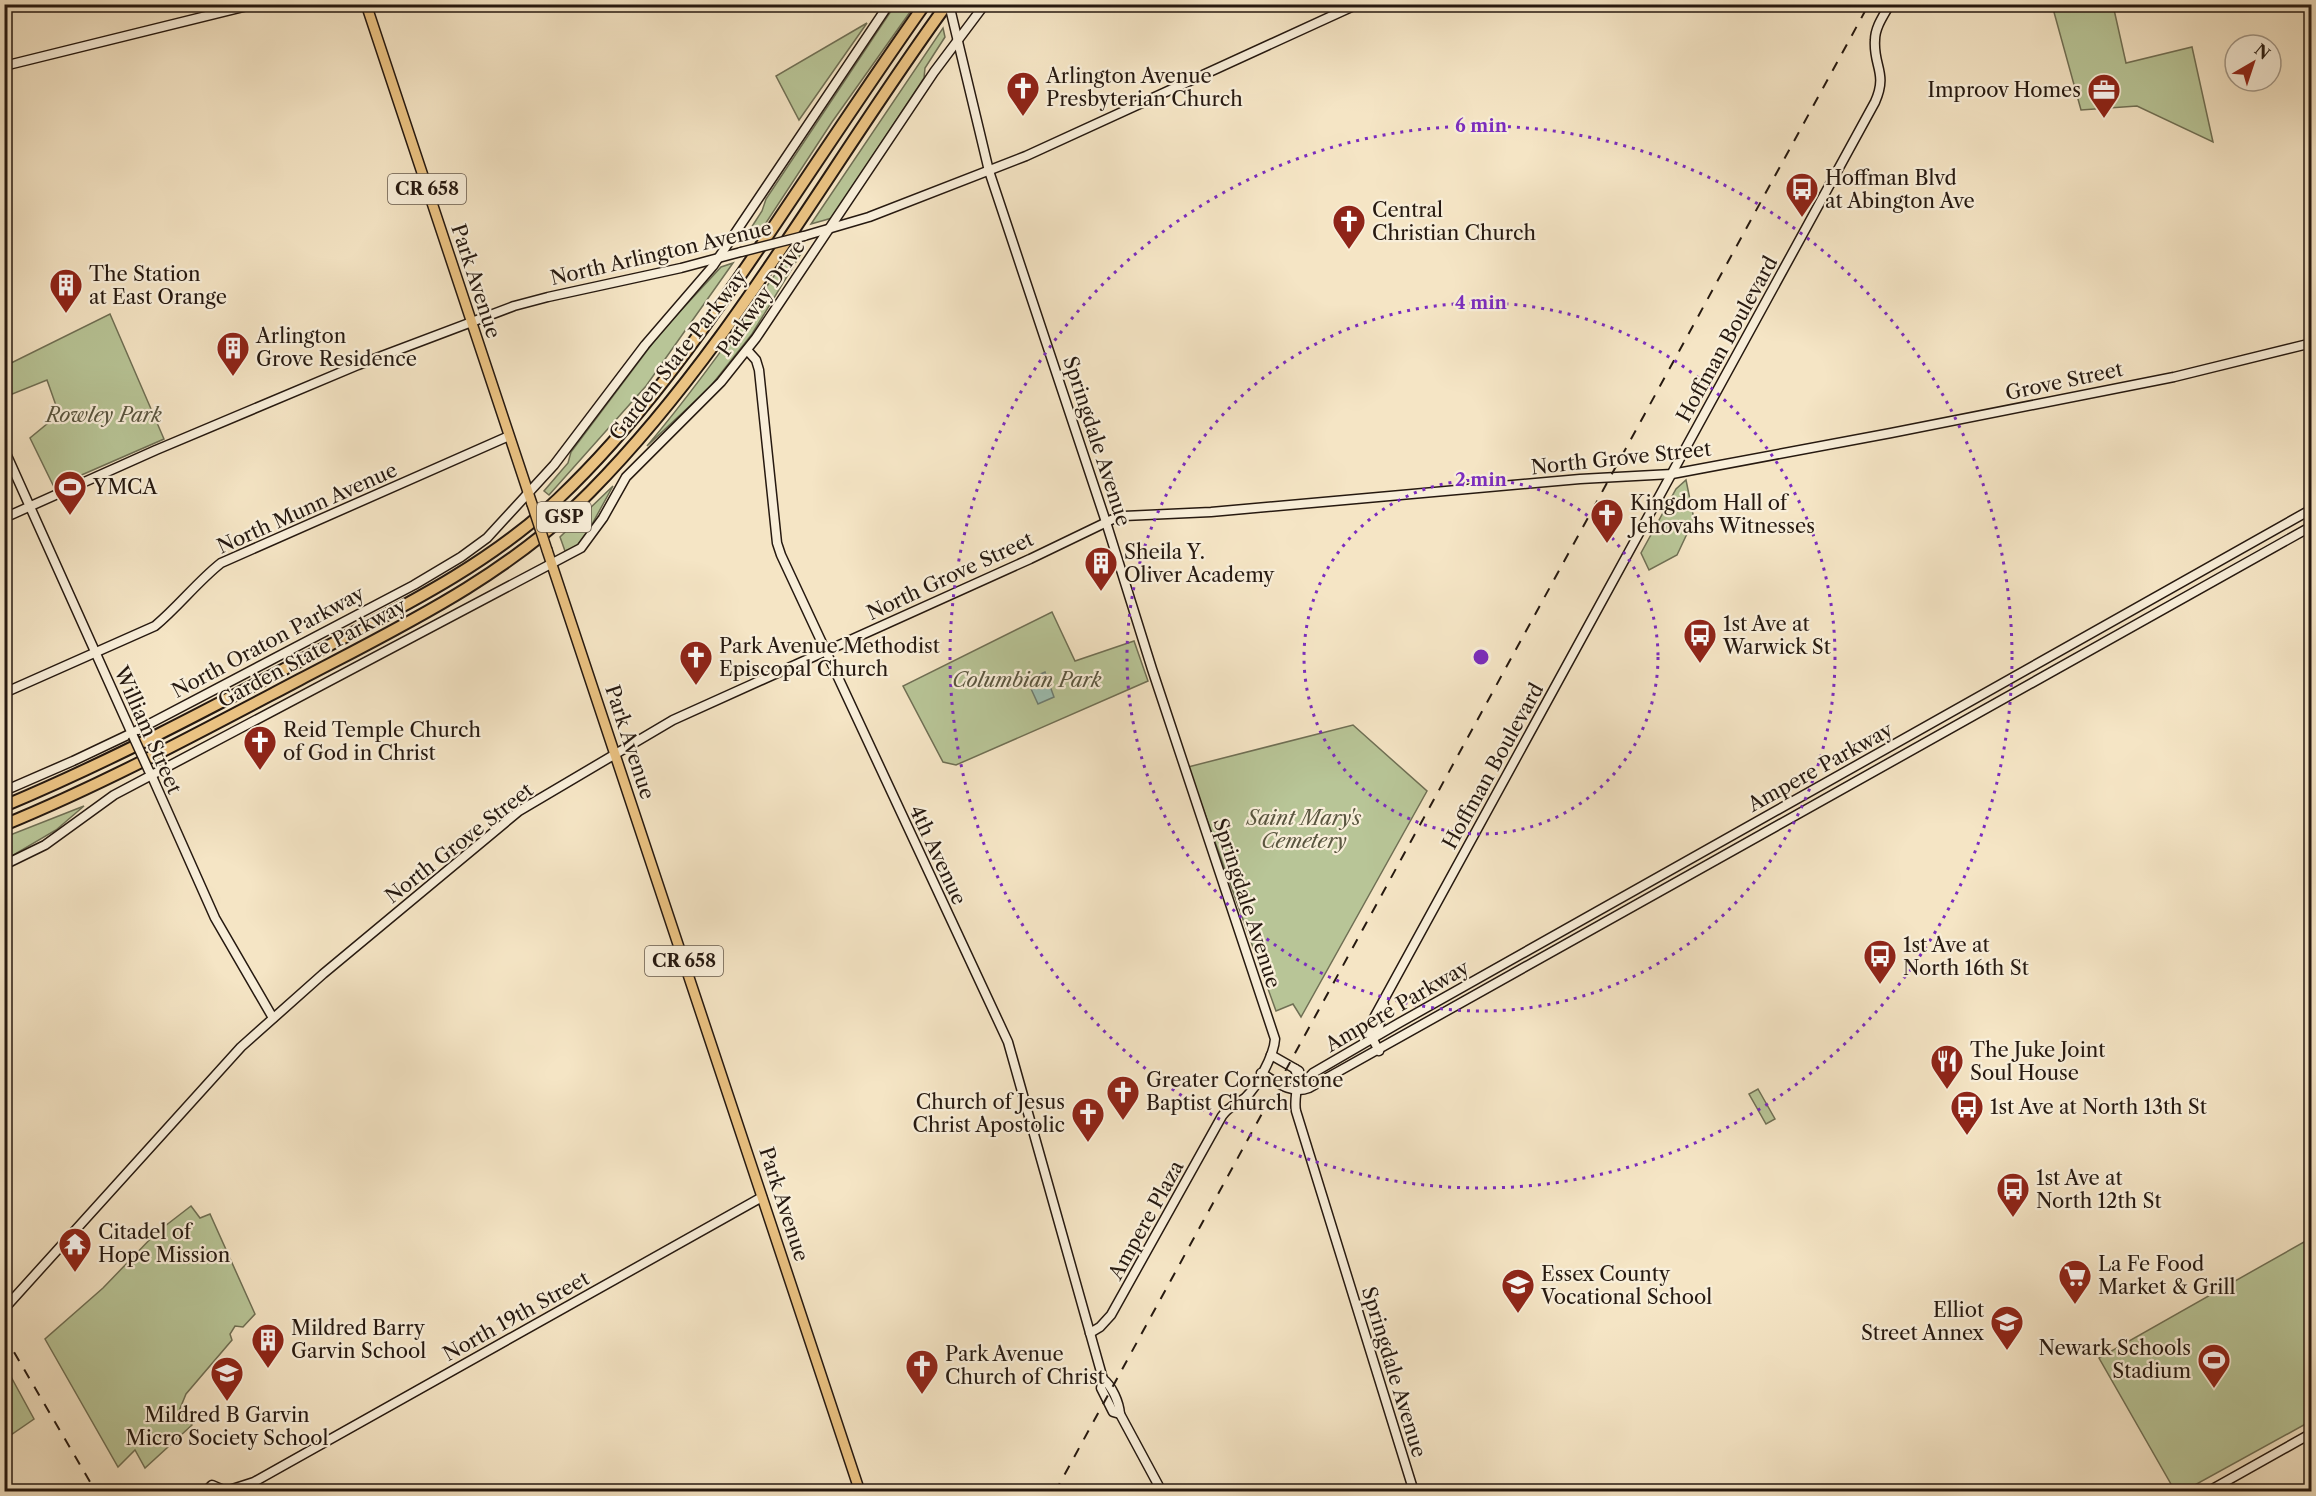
<svg xmlns="http://www.w3.org/2000/svg" width="2316" height="1496" font-family="'Libre Caslon Text',serif">
  <style>
    .green { fill: #b8c597; stroke: #6f6f54; stroke-width: 1.5 }
    .water { fill: #9cbfb3; stroke: #6d7d72; stroke-width: 1.5 }
    .lines { fill: none; stroke-linecap: round; stroke-linejoin: round }
    .secondary-casing { stroke: #261910; stroke-width: 11 }
    .primary-casing { stroke: #261910; stroke-width: 12 }
    .highway-casing { stroke: #261910; stroke-width: 14 }
    .secondary { stroke: #f8eed9; stroke-width: 8 }
    .primary { stroke: #eac282; stroke-width: 9 }
    .highway { stroke: #eac282; stroke-width: 10 }
    .rail { stroke: #261910; stroke-width: 2; stroke-dasharray: 10 10; stroke-linecap: butt }
    .secondary-bridge-casing { stroke: #261910; stroke-width: 11; stroke-linecap: butt }
    .primary-bridge-casing { stroke: #261910; stroke-width: 12; stroke-linecap: butt }
    .secondary-bridge { stroke: #f8eed9; stroke-width: 8 }
    .primary-bridge { stroke: #eac282; stroke-width: 9 }
    .ring { fill: none; stroke: #7b2cbf; stroke-width: 3; stroke-dasharray: 3 6 }
    .labels { text-anchor: middle; stroke-width: 4.5; stroke-linejoin: round; paint-order: stroke }
    .shield { fill: #f8eed9; stroke: #65594c; stroke-width: 1.5 }
    .shield-label { font-size: 18px; font-weight: bold; fill: #261910 }
    .poi-label { font-size: 20px; fill: #261910; stroke: #f8eed9; text-anchor: start }
    .street-label { font-size: 20px; fill: #261910; stroke: #f8eed9 }
    .park-label { font-size: 20px; font-style: italic; fill: #59553f; stroke: #f8eed9 }
    .centre { fill: #7b2cbf; stroke: #f8eed9; stroke-width: 3 }
    .ring-label { font-size: 18px; text-anchor: middle; font-weight: bold; fill: #7b2cbf; stroke: #f8eed9; stroke-width: 4.5; stroke-linejoin: round; paint-order: stroke }
  </style>
  <rect width="100%" height="100%" fill="#f5e5c5"/>
  <filter id="stains"><feTurbulence type="fractalNoise" baseFrequency=".00333" numOctaves="4"/><feColorMatrix values="0 0 0 0 .2 0 0 0 0 .09 0 0 0 0 .02 0 0 0 .5 -.17"/></filter>
  <radialGradient id="worn" r=".72"><stop offset=".6" stop-color="#630" stop-opacity="0"/><stop offset="1" stop-color="#630" stop-opacity=".3"/></radialGradient>
  <!-- green -->
  <g class="green">
    <polygon points="895,5 915,5 832,122 756,238 744,239 762,211 766,199"/>
    <polygon points="2052,5 2113,5 2126,63 2192,47 2213,142 2137,106 2081,110"/>
    <polygon points="867,23 799,120 776,76"/>
    <polygon points="943,28 945,37 925,68 924,78 832,218 811,224"/>
    <path d="M795,245L805,247L752,334L710,387L647,446C701,382 748,315 795,245Z"/>
    <polygon points="733,263 646,386 549,495 544,491 568,463 571,452 661,332 721,267"/>
    <polygon points="110,314 164,439 54,487 30,438 59,414 47,380 5,397 5,366"/>
    <polygon points="1686,480 1694,519 1677,555 1649,570 1641,553 1676,489"/>
    <polygon points="613,486 580,546 565,551 560,537"/>
    <polygon points="1052,612 1075,661 1134,641 1148,681 956,765 943,762 903,686"/>
    <polygon points="1353,725 1427,791 1301,1017 1293,1004 1276,1011 1188,767"/>
    <polygon points="84,806 56,830 5,860 5,837"/>
    <polygon points="1758,1089 1775,1119 1766,1124 1749,1094"/>
    <polygon points="191,1206 200,1218 210,1214 255,1314 243,1327 235,1326 230,1334 232,1340 186,1394 179,1411 192,1425 145,1468 135,1450 118,1467 45,1339 103,1288 156,1233"/>
    <polygon points="2311,1238 2311,1421 2184,1491 2175,1491 2099,1358"/>
    <polygon points="4,1364 34,1419 5,1439 4,1439"/>
  </g>
  <!-- water -->
  <polygon class="water" points="1045,672 1054,697 1038,704 1027,680"/>
  <g class="lines">
    <defs>
      <g id="secondary">
        <path d="M949,4L989,171L1106,522L1152,669L1275,1039C1274,1055 1257,1087 1245,1098C1237,1104 1228,1107 1222,1116L1111,1315L1100,1327L1090,1333"/>
        <polyline points="4,66 255,4"/>
        <polyline points="804,236 869,217 1026,156 1358,4"/>
        <path d="M747,350L756,360L759,370L777,543L781,555L1008,1042L1103,1379C1112,1386 1119,1402 1120,1414L1162,1492"/>
        <polyline points="4,449 133,736"/>
        <polyline points="4,518 156,450 358,365 514,306 548,297 681,268 741,252"/>
        <path d="M4,693L155,626C179,606 197,582 221,563L509,436"/>
        <polyline points="150,772 215,918 273,1018"/>
        <polyline points="4,791 73,761 132,733 414,585 461,557 487,538 554,465 645,345 713,266 889,4"/>
        <polyline points="4,865 45,845 114,795 581,548 603,518 626,477 721,382 756,338 934,72 985,4"/>
        <polyline points="1374,1038 1379,1027 1384,1005"/>
        <path d="M1379,1051L1369,1032L1370,1025L1875,102C1888,73 1873,66 1875,40C1875,27 1884,15 1890,4"/>
        <polyline points="1271,1055 1299,1071"/>
        <path d="M1295,1069C1301,1082 1293,1097 1296,1111L1414,1492"/>
        <path d="M1261,1073C1276,1082 1292,1095 1309,1088L2312,526"/>
        <polyline points="1296,1091 1313,1073 1399,1023 2312,509"/>
        <polyline points="4,1309 241,1047 323,974 519,811 673,720 1030,559 1113,519 1124,516 1211,512 1580,479 1672,474 1891,433 2174,377 2312,343"/>
        <polyline points="1103,1379 1101,1388 1113,1412 1120,1414"/>
        <polyline points="205,1492 212,1485 226,1491 254,1482 762,1197"/>
        <polyline points="2207,1492 2312,1433"/>
      </g>
      <g id="primary">
        <polyline points="366,4 532,504"/>
        <polyline points="547,550 860,1492"/>
      </g>
      <g id="highway">
        <path d="M4,806C109,762 209,709 309,656C396,610 486,567 558,499C637,424 701,334 762,244C816,164 869,83 925,4"/>
        <path d="M4,825C106,783 202,731 299,680C402,626 507,576 590,492C732,348 828,167 947,4"/>
      </g>
    </defs>
    <!-- secondary casing -->
    <use href="#secondary" class="secondary-casing"/>
    <!-- primary casing -->
    <use href="#primary" class="primary-casing"/>
    <!-- highway casing -->
    <use href="#highway" class="highway-casing"/>
    <!-- secondary -->
    <use href="#secondary" class="secondary"/>
    <!-- primary -->
    <use href="#primary" class="primary"/>
    <!-- highway -->
    <use href="#highway" class="highway"/>
    <!-- rail -->
    <g class="rail">
      <polyline points="4,1335 96,1492"/>
      <polyline points="1055,1492 1869,4"/>
    </g>
    <defs>
      <g id="secondary-bridge">
        <polyline points="741,252 804,236"/>
        <polyline points="133,736 149,771"/>
      </g>
      <polyline id="primary-bridge" points="532,504 547,550"/>
    </defs>
    <!-- secondary-bridge casing -->
    <use href="#secondary-bridge" class="secondary-bridge-casing"/>
    <!-- primary-bridge casing -->
    <use href="#primary-bridge" class="primary-bridge-casing"/>
    <!-- secondary-bridge -->
    <use href="#secondary-bridge" class="secondary-bridge"/>
    <!-- primary-bridge -->
    <use href="#primary-bridge" class="primary-bridge"/>
  </g>
  <!-- distance rings -->
  <g class="ring">
    <circle cx="1481" cy="657" r="177"/>
    <circle cx="1481" cy="657" r="354"/>
    <circle cx="1481" cy="657" r="531"/>
  </g>
  <!-- icons -->
  <defs>
    <symbol id="church-pin" viewBox="-11 -11 22 30"><path d="M0 17L-7.5 6A9.5 9.5 0 1 1 7.5 6Z" fill="#8f2418" stroke="#f8eed9"/><path d="M-1.2-6h2.4v3.5h3.3v2.4h-3.3V6h-2.4V-.1h-3.3v-2.4h3.3Z" fill="#fff"/></symbol>
    <symbol id="office-pin" viewBox="-11 -11 22 30"><path d="M0 17L-7.5 6A9.5 9.5 0 1 1 7.5 6Z" fill="#8f2418" stroke="#f8eed9"/><path d="M-6-3h4V-5.5h4V-3h4V5H-6ZM-1-4.5V-3h2v-1.5ZM-6 0V1H6V0Z" fill="#fff"/></symbol>
    <symbol id="bus-pin" viewBox="-11 -11 22 30"><path d="M0 17L-7.5 6A9.5 9.5 0 1 1 7.5 6Z" fill="#8f2418" stroke="#f8eed9"/><path d="M-5-6H5V4H4V6H2V4H-2V6H-4V4H-5ZM-3.5-4V0h7V-4ZM-3.5 1.2v1.5H-2V1.2ZM2 1.2v1.5H3.5V1.2Z" fill="#fff"/></symbol>
    <symbol id="building-pin" viewBox="-11 -11 22 30"><path d="M0 17L-7.5 6A9.5 9.5 0 1 1 7.5 6Z" fill="#8f2418" stroke="#f8eed9"/><path d="M-4-6H4V6H1V3H-1V6H-4ZM-2.5-4.3h1.7v1.8h-1.7ZM.8-4.3h1.7v1.8H.8ZM-2.5-1h1.7V.8h-1.7ZM.8-1h1.7V.8H.8Z" fill="#fff"/></symbol>
    <symbol id="stadium-pin" viewBox="-11 -11 22 30"><path d="M0 17L-7.5 6A9.5 9.5 0 1 1 7.5 6Z" fill="#8f2418" stroke="#f8eed9"/><path d="M0-5a6.5 5 0 1 0 0 10a6.5 5 0 1 0 0-10ZM-3.5-1.8h7v3.6h-7Z" fill="#fff"/></symbol>
    <symbol id="restaurant-pin" viewBox="-11 -11 22 30"><path d="M0 17L-7.5 6A9.5 9.5 0 1 1 7.5 6Z" fill="#8f2418" stroke="#f8eed9"/><path d="M-5-6h1v4h1v-4h1v4h1v-4h1v5L-1.5 .5V6h-2V.5L-5-1ZM5-6V6H3V1.5H1.5Q1.5-4 5-6Z" fill="#fff"/></symbol>
    <symbol id="temple-pin" viewBox="-11 -11 22 30"><path d="M0 17L-7.5 6A9.5 9.5 0 1 1 7.5 6Z" fill="#8f2418" stroke="#f8eed9"/><path d="M0-6L5-2H3V0L6.5 2.5H4V6H1.5V3h-3V6H-4V2.5H-6.5L-3 0V-2H-5Z" fill="#fff"/></symbol>
    <symbol id="supermarket-pin" viewBox="-11 -11 22 30"><path d="M0 17L-7.5 6A9.5 9.5 0 1 1 7.5 6Z" fill="#8f2418" stroke="#f8eed9"/><path d="M-6-5.5h2.5l.6 2H6L4.5 2H-2.5L-4.4-4H-6ZM-1.5 3.2a1.3 1.3 0 1 0 .1 0ZM3 3.2a1.3 1.3 0 1 0 .1 0Z" fill="#fff"/></symbol>
    <symbol id="school-pin" viewBox="-11 -11 22 30"><path d="M0 17L-7.5 6A9.5 9.5 0 1 1 7.5 6Z" fill="#8f2418" stroke="#f8eed9"/><path d="M0-5L7-2L0 1L-7-2ZM-4 1L0 2.5L4 1V4Q0 6-4 4Z" fill="#fff"/></symbol>
  </defs>
  <g fill-rule="evenodd">
    <use href="#church-pin" x="1004" y="69" width="38" height="52"/>
    <use href="#office-pin" x="2085" y="71" width="38" height="52"/>
    <use href="#bus-pin" x="1783" y="170" width="38" height="52"/>
    <use href="#church-pin" x="1330" y="202" width="38" height="52"/>
    <use href="#building-pin" x="47" y="266" width="38" height="52"/>
    <use href="#building-pin" x="214" y="329" width="38" height="52"/>
    <use href="#stadium-pin" x="51" y="468" width="38" height="52"/>
    <use href="#church-pin" x="1588" y="496" width="38" height="52"/>
    <use href="#building-pin" x="1082" y="544" width="38" height="52"/>
    <use href="#bus-pin" x="1681" y="616" width="38" height="52"/>
    <use href="#church-pin" x="677" y="638" width="38" height="52"/>
    <use href="#church-pin" x="241" y="723" width="38" height="52"/>
    <use href="#bus-pin" x="1861" y="937" width="38" height="52"/>
    <use href="#restaurant-pin" x="1928" y="1042" width="38" height="52"/>
    <use href="#church-pin" x="1104" y="1073" width="38" height="52"/>
    <use href="#bus-pin" x="1948" y="1088" width="38" height="52"/>
    <use href="#church-pin" x="1069" y="1095" width="38" height="52"/>
    <use href="#bus-pin" x="1994" y="1170" width="38" height="52"/>
    <use href="#temple-pin" x="56" y="1225" width="38" height="52"/>
    <use href="#supermarket-pin" x="2056" y="1257" width="38" height="52"/>
    <use href="#school-pin" x="1499" y="1266" width="38" height="52"/>
    <use href="#school-pin" x="1988" y="1303" width="38" height="52"/>
    <use href="#building-pin" x="249" y="1321" width="38" height="52"/>
    <use href="#stadium-pin" x="2195" y="1341" width="38" height="52"/>
    <use href="#church-pin" x="903" y="1347" width="38" height="52"/>
    <use href="#school-pin" x="208" y="1354" width="38" height="52"/>
  </g>
  <g class="labels">
    <!-- shield labels -->
    <g class="shield">
      <rect x="388" y="174" width="78" height="30" rx="4.5"/>
      <rect x="537" y="502" width="54" height="30" rx="4.5"/>
      <rect x="645" y="946" width="78" height="30" rx="4.5"/>
    </g>
    <g class="shield-label">
      <text x="427" y="195">CR 658</text>
      <text x="564" y="523">GSP</text>
      <text x="684" y="967">CR 658</text>
    </g>
    <!-- poi labels -->
    <g class="poi-label">
      <text x="1046" y="83">Arlington Avenue<tspan x="1046" dy="23">Presbyterian Church</tspan></text>
      <text x="2081" y="97" text-anchor="end">Improov Homes</text>
      <text x="1825" y="185">Hoffman Blvd<tspan x="1825" dy="23">at Abington Ave</tspan></text>
      <text x="1372" y="217">Central<tspan x="1372" dy="23">Christian Church</tspan></text>
      <text x="89" y="281">The Station<tspan x="89" dy="23">at East Orange</tspan></text>
      <text x="256" y="343">Arlington<tspan x="256" dy="23">Grove Residence</tspan></text>
      <text x="93" y="494">YMCA</text>
      <text x="1630" y="510">Kingdom Hall of<tspan x="1630" dy="23">Jehovahs Witnesses</tspan></text>
      <text x="1124" y="559">Sheila Y.<tspan x="1124" dy="23">Oliver Academy</tspan></text>
      <text x="1723" y="631">1st Ave at<tspan x="1723" dy="23">Warwick St</tspan></text>
      <text x="719" y="653">Park Avenue Methodist<tspan x="719" dy="23">Episcopal Church</tspan></text>
      <text x="283" y="737">Reid Temple Church<tspan x="283" dy="23">of God in Christ</tspan></text>
      <text x="1903" y="952">1st Ave at<tspan x="1903" dy="23">North 16th St</tspan></text>
      <text x="1970" y="1057">The Juke Joint<tspan x="1970" dy="23">Soul House</tspan></text>
      <text x="1146" y="1087">Greater Cornerstone<tspan x="1146" dy="23">Baptist Church</tspan></text>
      <text x="1065" y="1109" text-anchor="end">Church of Jesus<tspan x="1065" dy="23">Christ Apostolic</tspan></text>
      <text x="1990" y="1114">1st Ave at North 13th St</text>
      <text x="2036" y="1185">1st Ave at<tspan x="2036" dy="23">North 12th St</tspan></text>
      <text x="98" y="1239">Citadel of<tspan x="98" dy="23">Hope Mission</tspan></text>
      <text x="2098" y="1271">La Fe Food<tspan x="2098" dy="23">Market &amp; Grill</tspan></text>
      <text x="1541" y="1281">Essex County<tspan x="1541" dy="23">Vocational School</tspan></text>
      <text x="1984" y="1317" text-anchor="end">Elliot<tspan x="1984" dy="23">Street Annex</tspan></text>
      <text x="291" y="1335">Mildred Barry<tspan x="291" dy="23">Garvin School</tspan></text>
      <text x="2191" y="1355" text-anchor="end">Newark Schools<tspan x="2191" dy="23">Stadium</tspan></text>
      <text x="945" y="1361">Park Avenue<tspan x="945" dy="23">Church of Christ</tspan></text>
      <text x="227" y="1422" text-anchor="middle">Mildred B Garvin<tspan x="227" dy="23">Micro Society School</tspan></text>
    </g>
    <!-- street labels -->
    <g class="street-label">
      <text transform="translate(661 253) rotate(-13)" y="7">North Arlington Avenue</text>
      <text transform="translate(476 281) rotate(72)" y="7">Park Avenue</text>
      <text transform="translate(761 298) rotate(-55)" y="7">Parkway Drive</text>
      <text transform="translate(1727 339) rotate(-61)" y="7">Hoffman Boulevard</text>
      <text transform="translate(678 355) rotate(-52)" y="7">Garden State Parkway</text>
      <text transform="translate(2064 381) rotate(-12)" y="7">Grove Street</text>
      <text transform="translate(1097 441) rotate(72)" y="7">Springdale Avenue</text>
      <text transform="translate(1621 458) rotate(-6)" y="7">North Grove Street</text>
      <text transform="translate(307 508) rotate(-24)" y="7">North Munn Avenue</text>
      <text transform="translate(950 576) rotate(-25)" y="7">North Grove Street</text>
      <text transform="translate(268 642) rotate(-28)" y="7">North Oraton Parkway</text>
      <text transform="translate(312 653) rotate(-28)" y="7">Garden State Parkway</text>
      <text transform="translate(148 730) rotate(66)" y="7">William Street</text>
      <text transform="translate(630 742) rotate(72)" y="7">Park Avenue</text>
      <text transform="translate(1493 766) rotate(-61)" y="7">Hoffman Boulevard</text>
      <text transform="translate(1820 767) rotate(-29)" y="7">Ampere Parkway</text>
      <text transform="translate(459 843) rotate(-38)" y="7">North Grove Street</text>
      <text transform="translate(938 855) rotate(65)" y="7">4th Avenue</text>
      <text transform="translate(1247 903) rotate(72)" y="7">Springdale Avenue</text>
      <text transform="translate(1397 1006) rotate(-30)" y="7">Ampere Parkway</text>
      <text transform="translate(784 1204) rotate(72)" y="7">Park Avenue</text>
      <text transform="translate(1146 1220) rotate(-61)" y="7">Ampere Plaza</text>
      <text transform="translate(516 1316) rotate(-29)" y="7">North 19th Street</text>
      <text transform="translate(1394 1372) rotate(73)" y="7">Springdale Avenue</text>
    </g>
    <!-- park labels -->
    <g class="park-label">
      <text x="104" y="422">Rowley Park</text>
      <text x="1027" y="687">Columbian Park</text>
      <text x="1304" y="825">Saint Mary's<tspan x="1304" dy="23">Cemetery</tspan></text>
    </g>
  </g>
  <circle cx="1481" cy="657" r="9" class="centre"/>
  <g class="ring-label">
    <text x="1481" y="132">6 min</text>
    <text x="1481" y="309">4 min</text>
    <text x="1481" y="486">2 min</text>
  </g>
  <!-- margin -->
  <rect width="2316" height="1496" fill="none" stroke="#f5e5c5" stroke-width="24"/>
  <rect x="6" y="6" width="2304" height="1484" fill="none" stroke="#261910" stroke-width="3"/>
  <rect x="12" y="12" width="2292" height="1472" fill="none" stroke="#261910" stroke-width="1.5"/>
  <!-- north arrow -->
  <g transform="translate(2253 63) rotate(39)"><circle r="28" fill="#f8eed9" stroke="#a49989" stroke-width="1.5"/>
  <path d="M0-4.5L10 22L0 15L-10 22Z" fill="#8f2418"/>
  <text y="-9" font-size="16" font-weight="bold" text-anchor="middle" fill="#261910">N</text>
  </g>
  <rect width="100%" height="100%" filter="url(#stains)"/>
  <rect width="100%" height="100%" fill="url(#worn)"/>
</svg>
